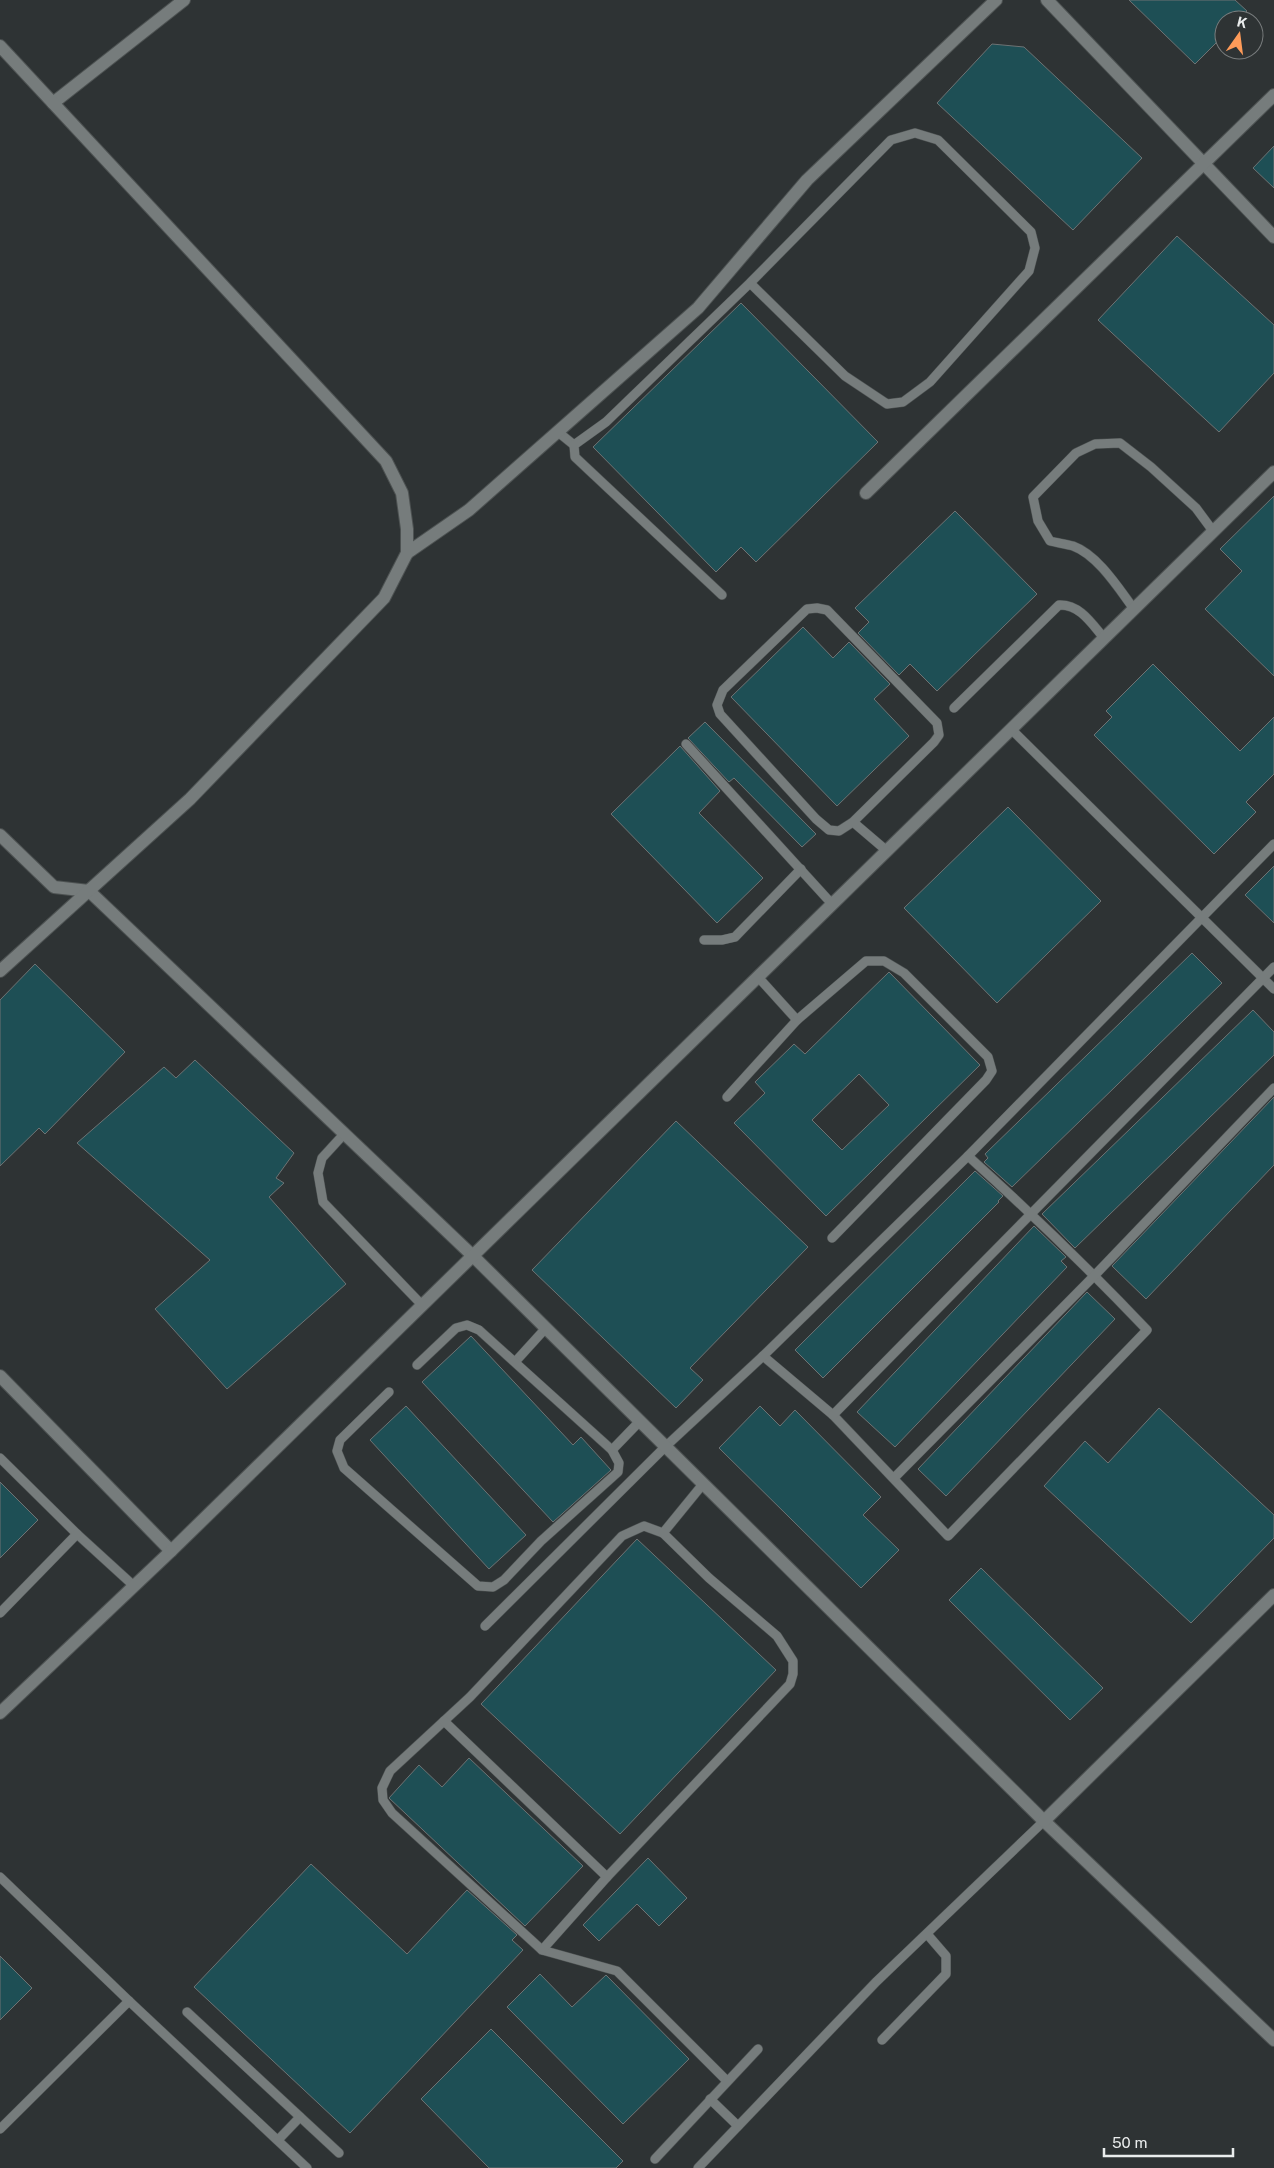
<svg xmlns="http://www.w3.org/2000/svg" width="1274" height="2168" font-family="'Public Sans',sans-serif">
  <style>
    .building { fill: #1e4f55; stroke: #6e7374; fill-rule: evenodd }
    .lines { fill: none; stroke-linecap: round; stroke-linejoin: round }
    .service-casing { stroke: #4d5252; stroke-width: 10 }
    .minor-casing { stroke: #4d5252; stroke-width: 14 }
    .tertiary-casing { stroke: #4d5252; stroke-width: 14 }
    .service { stroke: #767c7c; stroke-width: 9 }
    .minor { stroke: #767c7c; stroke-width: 12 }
    .tertiary { stroke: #767c7c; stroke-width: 12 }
  </style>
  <rect width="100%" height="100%" fill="#2e3334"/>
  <!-- building -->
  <g class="building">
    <polygon points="1129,0 1235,0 1247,11 1238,20 1224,20 1224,35 1195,64"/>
    <polygon points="992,44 1024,47 1142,158 1073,230 937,103"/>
    <polygon points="1274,146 1274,188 1253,168"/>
    <polygon points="1177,236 1274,325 1274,373 1219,432 1098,320"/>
    <polygon points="741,303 878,442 756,562 741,547 716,572 593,447"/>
    <polygon points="1274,496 1274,676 1205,609 1242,571 1220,549"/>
    <polygon points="955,511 1037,594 937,691 910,664 899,675 858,633 869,622 855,608"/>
    <polygon points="803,627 833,658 849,642 890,684 874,699 909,736 837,806 731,697"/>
    <polygon points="1153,664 1240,751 1274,717 1274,774 1246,802 1256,812 1214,854 1094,735 1112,717 1106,711"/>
    <polygon points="705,722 816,834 802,847 734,778 729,782 688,738"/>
    <polygon points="680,746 720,791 699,813 763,878 717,923 611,814"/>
    <polygon points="1008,807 1101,901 997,1003 904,908"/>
    <polygon points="1274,866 1274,923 1245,895"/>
    <polygon points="1192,953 1222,983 1012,1187 984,1162 988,1158 985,1154"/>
    <polygon points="35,964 125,1052 45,1134 39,1128 0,1166 0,1000"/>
    <path d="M889,972L980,1065L826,1216L734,1123L765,1093L755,1082L794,1044L805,1054ZM859,1074L889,1105L842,1150L812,1120Z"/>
    <polygon points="1253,1010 1274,1032 1274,1055 1075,1248 1042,1214"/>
    <polygon points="195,1060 294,1153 276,1178 284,1183 269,1197 346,1284 227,1389 155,1309 210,1260 77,1143 164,1067 176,1078"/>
    <polygon points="1274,1097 1274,1165 1146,1299 1112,1266"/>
    <polygon points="676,1121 808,1247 690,1368 703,1380 676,1408 532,1270"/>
    <polygon points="975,1171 1003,1196 998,1201 999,1202 823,1378 795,1350"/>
    <polygon points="1034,1226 1066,1257 1061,1261 1067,1267 895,1447 857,1412"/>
    <polygon points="1087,1292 1115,1319 946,1496 918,1469"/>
    <polygon points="471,1336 573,1445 581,1437 611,1470 553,1522 422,1382"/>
    <polygon points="406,1406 526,1535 489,1569 370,1440"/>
    <polygon points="760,1406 780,1426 795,1410 881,1497 863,1515 899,1550 861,1588 719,1448"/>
    <polygon points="1159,1408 1274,1515 1274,1538 1191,1623 1044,1486 1085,1441 1108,1463"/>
    <polygon points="0,1482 38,1520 0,1558"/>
    <polygon points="637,1539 776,1670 620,1834 481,1704"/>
    <polygon points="981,1568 1103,1688 1070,1720 949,1600"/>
    <polygon points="469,1758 583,1866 525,1926 389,1798 419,1765 442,1787"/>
    <polygon points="648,1858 687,1898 659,1926 637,1904 599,1941 583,1925"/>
    <polygon points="311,1864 407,1954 467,1890 517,1935 512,1940 523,1950 350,2133 194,1987"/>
    <polygon points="0,1956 32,1988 0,2020"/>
    <polygon points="540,1974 572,2007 606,1975 689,2059 623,2124 507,2007"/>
    <polygon points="491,2029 623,2161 616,2168 489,2168 421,2099"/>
  </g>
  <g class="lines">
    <defs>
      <g id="service">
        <polyline points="558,432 574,445"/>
        <polyline points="722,595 575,457 574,445 606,422 750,283 891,140 915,133 938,140 1031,232 1035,248 1029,271 930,382 903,402 887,404 845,376 750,283"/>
        <path d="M1134,609C1119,589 1098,555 1073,546C1066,544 1058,543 1050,541L1038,521L1033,497L1076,453L1095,444L1120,443L1151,467L1196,508L1213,531"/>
        <path d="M954,708L1059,605C1080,604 1092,624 1104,638"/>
        <polyline points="1011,729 1274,989"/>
        <polyline points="686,744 832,904"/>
        <polyline points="853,822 934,742 939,735 937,723 827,610 817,608 807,609 723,690 717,705 720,714 816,819 829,830 839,831 853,822 887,851"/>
        <polyline points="704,940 722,940 735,937 801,869"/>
        <polyline points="758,977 797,1020"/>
        <polyline points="727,1097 797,1020 866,961 884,961 904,973 988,1057 992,1071 986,1080 832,1238"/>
        <polyline points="344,1134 322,1158 318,1173 323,1202 422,1305"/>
        <path d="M763,1356L833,1415L948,1536L1147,1330C1089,1269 1030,1212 968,1156"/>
        <polyline points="515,1362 545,1329"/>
        <polyline points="389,1392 340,1440 337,1451 344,1468 478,1586 493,1587 504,1580 541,1541 618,1472 619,1463 612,1450 479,1330 467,1325 456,1328 417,1365"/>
        <polyline points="833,1415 1274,967"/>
        <polyline points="612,1450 640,1421"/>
        <polyline points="0,1458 77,1534 134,1586"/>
        <polyline points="894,1478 1095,1275 1274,1088"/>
        <polyline points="703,1484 663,1533 644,1526 622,1536 470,1697 390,1771 382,1788 383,1800 392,1813 542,1950 617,1971 727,2081"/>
        <polyline points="0,1613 77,1534"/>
        <polyline points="485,1626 665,1447 763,1356 968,1156 1274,844"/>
        <polyline points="444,1721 607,1877"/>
        <polyline points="0,1877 129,2001 307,2168"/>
        <polyline points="542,1950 607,1877 790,1684 793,1674 793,1661 777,1636 709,1578 663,1533"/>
        <polyline points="187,2012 339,2153"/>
        <polyline points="882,2040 946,1974 946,1956 927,1934"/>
        <polyline points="710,2099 738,2126"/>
        <polyline points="0,2129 129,2001"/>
        <polyline points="278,2140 300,2117"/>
        <polyline points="655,2159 758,2049"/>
        <polyline points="698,2168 876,1982 1044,1821"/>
      </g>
      <g id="minor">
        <polyline points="1047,0 1274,237"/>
        <polyline points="53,103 184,0"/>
        <polyline points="866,493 1274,95"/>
        <polyline points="407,553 469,510 698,308 807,180 996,0"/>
        <polyline points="0,835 54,887 89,891 473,1256 1044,1821 1274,2040"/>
        <polyline points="0,1376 171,1551"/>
        <polyline points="1044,1821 1274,1595"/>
      </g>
      <g id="tertiary">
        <polyline points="0,46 386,461 402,493 407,529 407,553 384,598 190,799 0,971"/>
        <polyline points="0,1713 171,1551 1274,472"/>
      </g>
    </defs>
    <!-- service casing -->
    <use href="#service" class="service-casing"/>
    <!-- minor casing -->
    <use href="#minor" class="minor-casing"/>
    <!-- tertiary casing -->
    <use href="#tertiary" class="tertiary-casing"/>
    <!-- service -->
    <use href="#service" class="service"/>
    <!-- minor -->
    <use href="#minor" class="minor"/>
    <!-- tertiary -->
    <use href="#tertiary" class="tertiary"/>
  </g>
  <!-- north arrow -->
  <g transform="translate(1239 35) rotate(14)"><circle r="24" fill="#2e3334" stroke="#797d7e"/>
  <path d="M0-4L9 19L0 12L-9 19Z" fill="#fe9b59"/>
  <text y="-8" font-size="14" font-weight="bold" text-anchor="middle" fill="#eaeded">K</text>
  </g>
  <!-- scale -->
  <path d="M1104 2148v8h129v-8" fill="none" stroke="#eaeded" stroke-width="2.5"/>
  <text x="1112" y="2148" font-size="15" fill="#eaeded" stroke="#2e3334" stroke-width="4" paint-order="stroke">50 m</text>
</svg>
